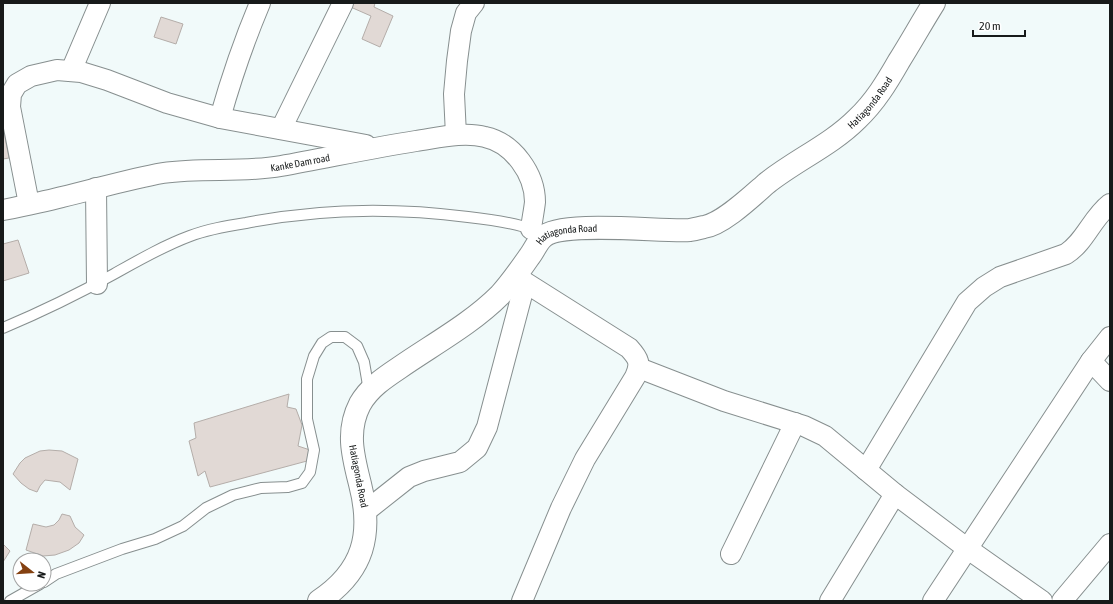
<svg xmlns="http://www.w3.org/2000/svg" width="1113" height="604" font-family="'Asap Condensed',sans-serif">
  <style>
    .building { fill: #e1d9d5; stroke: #b4ada9 }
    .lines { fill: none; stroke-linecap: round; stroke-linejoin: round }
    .service-casing { stroke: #878f8f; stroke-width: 12 }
    .minor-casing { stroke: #878f8f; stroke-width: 22 }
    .tertiary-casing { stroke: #878f8f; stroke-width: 24 }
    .service { stroke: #fff; stroke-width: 10 }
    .minor { stroke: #fff; stroke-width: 20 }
    .tertiary { stroke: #fff; stroke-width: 22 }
    .labels { text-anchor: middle; stroke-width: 3.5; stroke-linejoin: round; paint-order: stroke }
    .street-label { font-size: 10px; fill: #171a1a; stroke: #fff }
  </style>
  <rect width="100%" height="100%" fill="#f1fafa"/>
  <!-- building -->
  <g class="building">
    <polygon points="347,3 375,3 374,7 393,16 380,47 362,39 371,16 346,5"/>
    <polygon points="161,17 183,24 176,44 154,37"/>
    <polygon points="3,127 9,158 3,159"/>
    <polygon points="18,240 29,273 3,281 3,244"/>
    <polygon points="289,394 287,407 296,409 302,425 298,446 310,450 307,461 210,487 205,471 198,476 189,441 196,438 194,423"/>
    <polygon points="49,450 62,451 78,459 70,490 60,482 45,480 40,486 37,492 29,489 21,483 13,474 20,463 25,458 40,451"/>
    <polygon points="62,514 70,516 75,527 84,535 79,543 69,550 55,555 43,556 26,550 33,524 46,527 54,525 59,520"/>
    <polygon points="3,544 10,551 3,562"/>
  </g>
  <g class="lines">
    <defs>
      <g id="service">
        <path d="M3,328C41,312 78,294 114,274C139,260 163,246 190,236C208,229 227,226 246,223C321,208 392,207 468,217C486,219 517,223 533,230"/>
        <polyline points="44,582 56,574 122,549 155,539 183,526 206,508 233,495 261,488 288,487 302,483 310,472 314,450 307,419 307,379 314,356 322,343 331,337 345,337 357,346 364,362 369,391"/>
        <polyline points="10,601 40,584"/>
      </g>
      <g id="minor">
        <polyline points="71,71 100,3"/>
        <path d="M220,118C231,79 244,41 260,3"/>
        <polyline points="281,129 343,3"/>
        <polyline points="456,135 454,94 457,61 461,31 466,13 474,3"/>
        <polyline points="96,188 97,284"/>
        <polyline points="29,204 10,107 11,94 17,84 31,76 57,70 81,72 107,80 167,103 220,118 366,145"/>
        <path id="s1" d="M3,210C23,206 43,202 62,197C96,189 129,179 163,173C202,167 242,173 281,166C326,158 371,148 416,141C437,138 464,131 485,137C513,143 535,174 535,202C534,211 532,220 531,229"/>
        <path d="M515,276L629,348C639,359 641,363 635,377L585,459L561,508L522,601"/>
        <polyline points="1091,361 1110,381"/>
        <polyline points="639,368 724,401 804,426 825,436 895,494 968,549 1042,601"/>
        <path d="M866,470L967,302L984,287L1000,277L1066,254C1085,242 1092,218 1110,204"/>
        <polyline points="366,511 409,477 424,471 460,462 477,448 487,427 525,283"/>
        <polyline points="731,554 795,423"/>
        <polyline points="830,601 895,494"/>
        <polyline points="933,601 1091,361 1110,337"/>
        <polyline points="1062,601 1110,544"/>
      </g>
      <g id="tertiary">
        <path id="s2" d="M319,601C364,571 373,534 360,484C353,456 346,431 360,404C369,388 384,378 399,368C432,345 471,324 500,295C511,283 520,270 529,257C534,251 537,242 543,237C561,220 662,232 690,230C695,229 700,228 704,227C723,224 752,196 767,183C796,160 831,145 857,119C875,102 887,82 899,61C911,42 922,22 934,3"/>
      </g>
    </defs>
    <!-- service casing -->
    <use href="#service" class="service-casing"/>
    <!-- minor casing -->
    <use href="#minor" class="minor-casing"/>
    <!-- tertiary casing -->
    <use href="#tertiary" class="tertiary-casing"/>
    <!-- service -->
    <use href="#service" class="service"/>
    <!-- minor -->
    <use href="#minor" class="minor"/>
    <!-- tertiary -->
    <use href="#tertiary" class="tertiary"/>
  </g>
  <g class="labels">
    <!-- street labels -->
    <g class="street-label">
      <text dy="4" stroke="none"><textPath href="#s2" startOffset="839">Hatiagonda Road</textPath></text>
      <text dy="4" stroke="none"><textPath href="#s1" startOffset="302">Kanke Dam road</textPath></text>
      <text dy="4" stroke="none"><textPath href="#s2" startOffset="491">Hatiagonda Road</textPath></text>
      <text transform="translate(359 476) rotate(79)" y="4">Hatiagonda Road</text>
    </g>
  </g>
  <!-- border -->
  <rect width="1113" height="604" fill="none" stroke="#171a1a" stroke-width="8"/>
  <!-- north arrow -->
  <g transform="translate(32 572) rotate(107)"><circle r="19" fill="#ffffff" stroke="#a2a3a3"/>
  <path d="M0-3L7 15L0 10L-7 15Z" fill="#844111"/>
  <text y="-6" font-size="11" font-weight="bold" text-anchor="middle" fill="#171a1a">N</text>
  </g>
  <!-- scale -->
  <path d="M973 30v6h52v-6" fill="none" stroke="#171a1a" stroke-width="2"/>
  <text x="979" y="30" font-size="12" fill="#171a1a" stroke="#ffffff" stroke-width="3" paint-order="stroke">20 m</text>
</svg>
